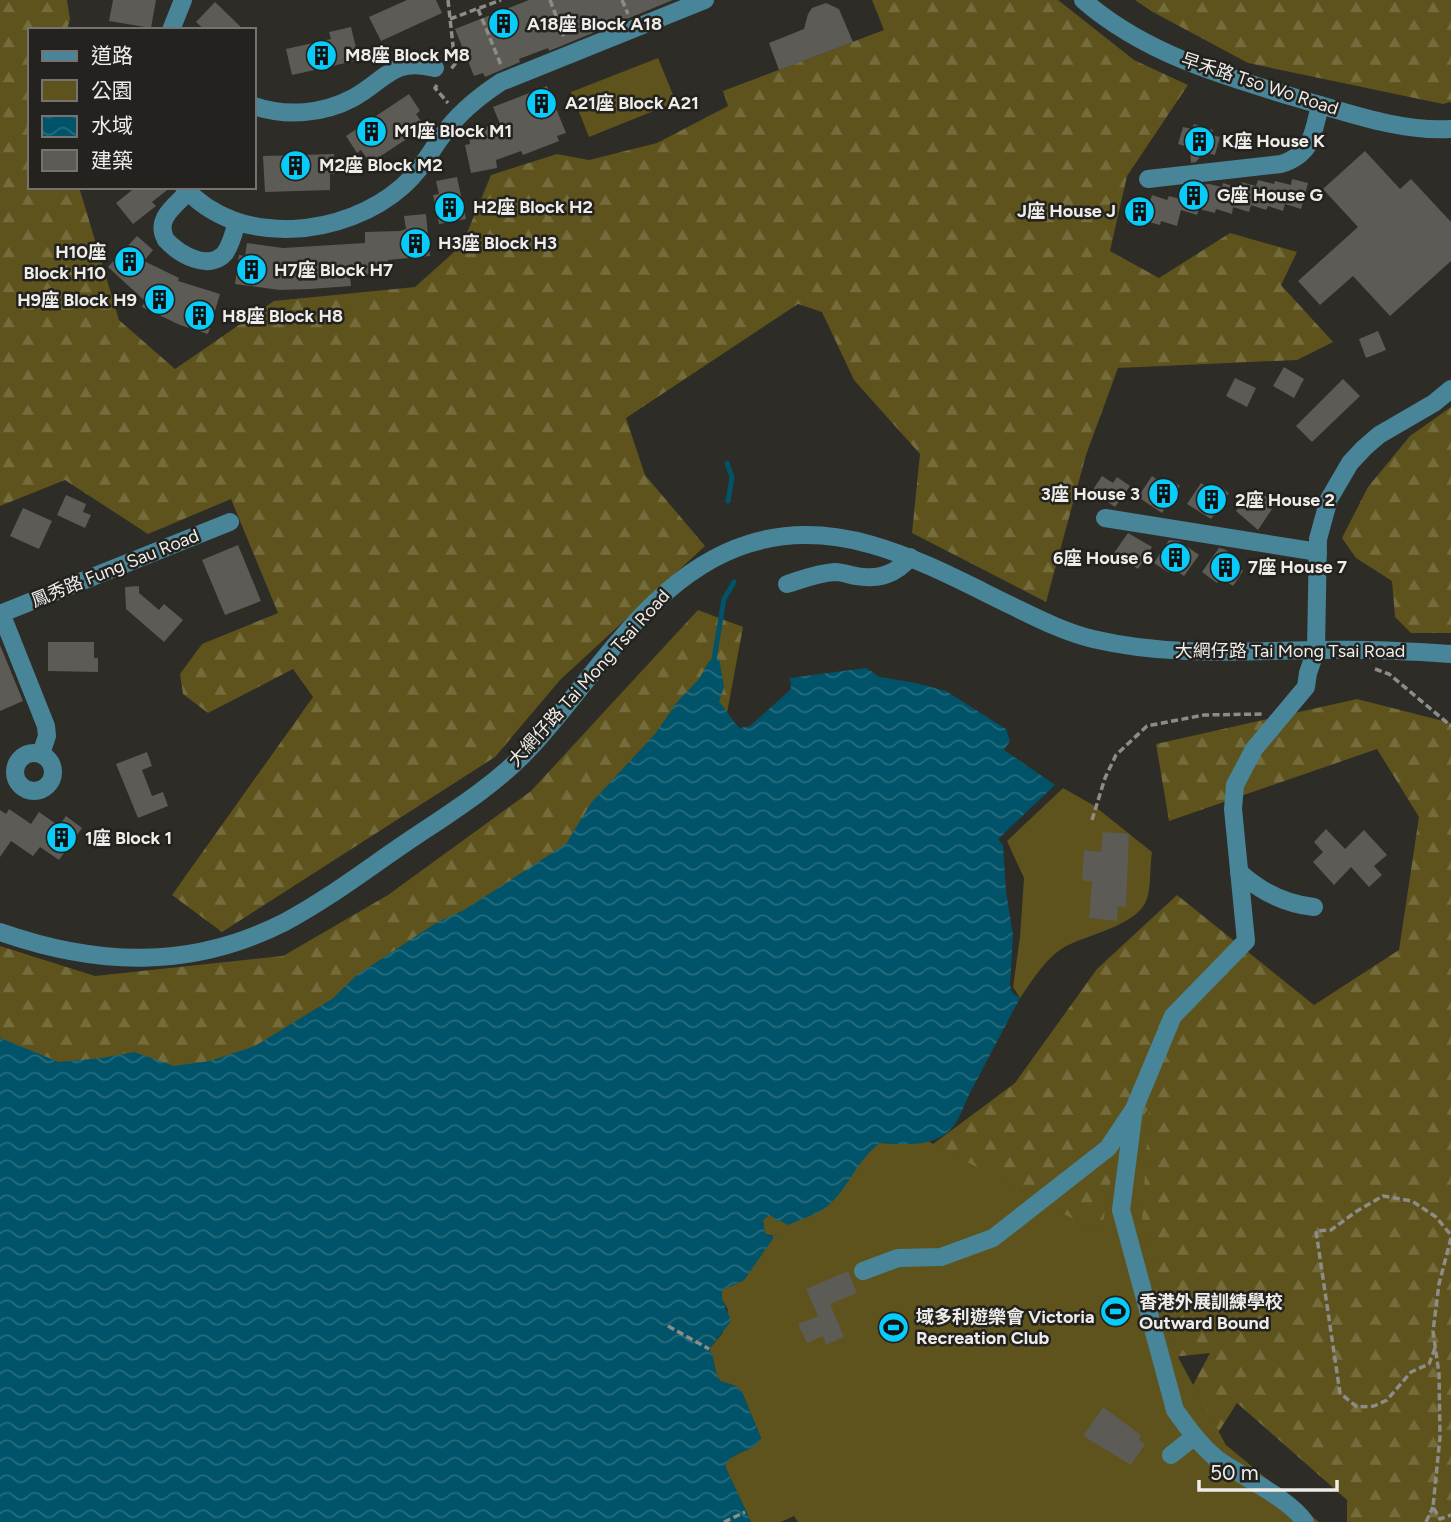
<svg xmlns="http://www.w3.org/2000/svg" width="1451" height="1522" font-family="Figtree,'Noto Sans TC',sans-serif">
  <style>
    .forest { fill: url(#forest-firs) }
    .green { fill: #5e531c }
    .water { fill: url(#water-waves) }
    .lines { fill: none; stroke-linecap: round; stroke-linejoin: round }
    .stream { stroke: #005368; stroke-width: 5 }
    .building { fill: #5c5b55 }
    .path { stroke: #8d8c88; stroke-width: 3.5; stroke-dasharray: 7 3.5; stroke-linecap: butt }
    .minor { stroke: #488599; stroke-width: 18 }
    .labels { text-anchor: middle; stroke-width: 5; stroke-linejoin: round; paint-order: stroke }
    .poi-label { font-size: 18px; font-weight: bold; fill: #eeedea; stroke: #23221e; text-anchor: start }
    .street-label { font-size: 18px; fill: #eeedea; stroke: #23221e }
  </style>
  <defs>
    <pattern id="forest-firs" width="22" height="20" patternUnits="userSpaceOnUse" patternTransform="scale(1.75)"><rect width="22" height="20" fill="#5e531c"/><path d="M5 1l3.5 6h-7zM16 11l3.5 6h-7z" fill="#756c3d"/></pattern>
    <pattern id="water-waves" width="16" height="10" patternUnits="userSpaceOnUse" patternTransform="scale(1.75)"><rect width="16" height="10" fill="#005368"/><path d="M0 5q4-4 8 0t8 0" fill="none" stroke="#266c7e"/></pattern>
  </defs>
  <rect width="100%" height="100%" fill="#2d2c27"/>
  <!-- forest -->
  <g class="forest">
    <polygon points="0,0 67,0 70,19 67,30 30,30 30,187 79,187 119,320 175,369 274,301 415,287 462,245 491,175 557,154 589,160 657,143 728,106 723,91 884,30 872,0 1058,0 1134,60 1188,85 1127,176 1110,251 1159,278 1230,233 1297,252 1281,285 1333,342 1297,360 1118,368 1086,455 1046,602 912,533 920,454 854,380 822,312 798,304 626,418 645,475 705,546 560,680 495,757 222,932 172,895 313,697 293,669 208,713 183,694 180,674 202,644 278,613 231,499 148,534 65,480 0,506"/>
    <polygon points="1135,0 1451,0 1451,102 1443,104 1248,63 1151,11"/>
    <polygon points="1451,407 1451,633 1411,633 1395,617 1392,581 1356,558 1342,538 1368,487 1410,436"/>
    <polygon points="698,610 743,627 724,729 666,787 233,1083 0,1057 0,946 95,976 283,956 388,895 531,791"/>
    <polygon points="1357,699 1451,723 1451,1522 1347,1522 1347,1500 1237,1403 1166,1514 1121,1522 1210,1353 1098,1365 905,1165 1015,1083 1097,969 1177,895 1314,1005 1399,950 1419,817 1377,749 1169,821 1156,744"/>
  </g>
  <!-- green -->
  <g class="green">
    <polygon points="658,58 676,102 589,137 571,92"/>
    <path d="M1063,788L1093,805L1152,852C1150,866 1151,881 1148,895C1142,926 1086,934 1063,948C1045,959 1032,981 1020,998L1013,987L1020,937L1024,878L1007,841Z"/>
    <path d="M1149,1108L1142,1223L1179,1359L1226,1445L1319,1522H798L794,1516L781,1522H751L725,1466C732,1450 754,1453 761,1438L742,1392L736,1386L720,1381C713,1371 716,1359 709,1349L722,1334L728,1310L722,1299V1290L744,1280L774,1236L765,1234L763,1221L764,1217L770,1215L783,1222L831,1203L868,1151L880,1143L903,1144L928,1141L1094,1230L1103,1222L1116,1153Z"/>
  </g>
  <!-- water -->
  <path class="water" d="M719,658L724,687L719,702C727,710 731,720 740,728L750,726L791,689L790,678L866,668L880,677L916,683L946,691L1006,729L1010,741L1004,750L1055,785L998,839L1003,845L1006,891L1013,935L1010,984L1012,993L1020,998C1004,1028 988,1059 972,1089C963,1105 960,1124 944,1135C926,1147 900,1144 880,1143C858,1159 850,1184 832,1202C821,1213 802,1219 788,1225L779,1220L774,1221V1217L770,1215L763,1220L765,1233L772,1237L777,1233L744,1280L722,1290V1299L731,1321L709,1349C716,1359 713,1371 720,1381L736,1386L742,1392L761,1438C754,1453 732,1450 725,1466L751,1522H0V1038L59,1062L102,1058L134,1052L174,1066L210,1061L255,1046L332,999L357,975L436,923L464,910L566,844L591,803L655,734L678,701L699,679L709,661Z"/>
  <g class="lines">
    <!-- stream -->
    <g class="stream">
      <polyline points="727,463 732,477 728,501"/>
      <polyline points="714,659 724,599 734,582"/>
    </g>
  </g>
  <!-- building -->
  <g class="building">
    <polygon points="113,0 156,0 151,28 109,21"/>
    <polygon points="407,0 436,0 442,13 381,41 369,17"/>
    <polygon points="529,0 673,0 549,51 548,48 519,59 520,62 485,77 483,73 474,76 455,29"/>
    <polygon points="215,2 244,30 205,30 196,22"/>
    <polygon points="826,3 839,9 853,42 779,70 769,43 804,29 808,14 812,8"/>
    <polygon points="351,27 359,60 292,75 286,49 331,39 329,32"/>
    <polygon points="547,86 566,133 557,136 559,141 523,155 521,151 496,160 497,168 471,173 465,145 470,144 468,130 500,124 493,107"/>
    <polygon points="409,94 420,111 416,114 425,127 370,163 361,150 357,153 346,136"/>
    <polygon points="1194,124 1213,130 1212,135 1220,137 1215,155 1204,152 1196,162 1191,163 1190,148 1178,144 1183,127 1192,129"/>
    <polygon points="1365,151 1400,189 1411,179 1451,222 1451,261 1390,316 1353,276 1320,305 1298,281 1358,227 1323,189"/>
    <polygon points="334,154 335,174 330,174 330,190 265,192 263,156"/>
    <polygon points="457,177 466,219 439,224 433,195 439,194 436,181"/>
    <polygon points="1292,179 1308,183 1301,209 1285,204 1283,211 1268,206 1266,210 1251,205 1249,212 1233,207 1232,214 1216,209 1215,213 1199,209 1197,215 1181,210 1177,226 1161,221 1160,225 1145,221 1143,227 1127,223 1134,197 1150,201 1152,195 1167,200 1169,196 1184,200 1188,186 1209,184 1222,187 1223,183 1239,188 1241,182 1256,186 1258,180 1274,184 1275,181 1291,185"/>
    <polygon points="136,187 171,187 152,202 156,206 133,224 116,203"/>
    <polygon points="426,214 430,256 388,260 388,274 350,275 351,286 310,289 280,290 235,284 239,255 245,256 247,243 283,248 365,243 365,232 400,231 406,229 404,216"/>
    <polygon points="137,236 153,250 144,261 179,278 178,281 220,294 208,334 180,325 142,307 145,301 108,267"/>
    <polygon points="1378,331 1386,350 1366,358 1359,339"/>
    <polygon points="1284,367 1304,379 1294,398 1273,386"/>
    <polygon points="1235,378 1256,388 1247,407 1226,396"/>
    <polygon points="1343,379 1360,396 1312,442 1296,426"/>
    <polygon points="1102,476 1113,483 1117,477 1130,486 1115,507 1092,491"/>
    <polygon points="1152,476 1163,484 1167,478 1180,486 1162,513 1138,497"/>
    <polygon points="1201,483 1212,490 1217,484 1229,493 1211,519 1187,504"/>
    <polygon points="1249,493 1259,501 1263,494 1276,503 1258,530 1236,511"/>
    <polygon points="66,495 86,504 83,512 91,515 85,528 57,515"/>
    <polygon points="23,508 52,521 39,549 10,536"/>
    <polygon points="1128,533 1152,547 1138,569 1114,553"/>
    <polygon points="1169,540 1179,541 1199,555 1184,576 1172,568 1169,573 1154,563"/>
    <polygon points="238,545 261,601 225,615 202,560"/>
    <polygon points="1219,548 1224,549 1237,557 1233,563 1243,571 1233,586 1221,578 1217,583 1202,572"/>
    <polygon points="139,586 139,593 159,610 164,604 183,620 164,642 126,609 125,587"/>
    <polygon points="48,642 94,642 94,658 98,658 98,672 48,671"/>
    <polygon points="0,645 23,701 0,711"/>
    <polygon points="147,752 152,766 142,770 152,796 163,792 168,806 138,818 116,764"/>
    <polygon points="9,809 31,824 39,812 59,826 66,816 82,828 59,860 40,847 33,856 11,841 0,857 0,810 6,814"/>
    <polygon points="1326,829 1345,849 1364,830 1387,855 1374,866 1382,875 1369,887 1351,867 1334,885 1313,862 1323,852 1314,842"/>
    <polygon points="1103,832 1129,834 1126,907 1118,906 1117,921 1089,918 1092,882 1082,880 1084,850 1101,852"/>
    <polygon points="848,1271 857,1293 830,1304 844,1337 826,1345 823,1336 807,1343 798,1324 818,1316 806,1289"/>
    <polygon points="1103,1407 1141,1435 1139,1440 1145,1444 1131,1465 1083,1436"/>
  </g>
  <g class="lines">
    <!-- path -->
    <g class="path">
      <polyline points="448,0 455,64 451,69"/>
      <polyline points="550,0 564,37"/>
      <polyline points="622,0 628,14"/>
      <polyline points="478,9 501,65"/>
      <polyline points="450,19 501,0"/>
      <polyline points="437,85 435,88 448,103"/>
      <polyline points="1375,669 1389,674 1451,726"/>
      <polyline points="1092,820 1105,778 1116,755 1147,726 1204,715 1262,714"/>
      <polyline points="1451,1238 1439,1284 1433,1331 1439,1374 1440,1437 1433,1507 1440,1519 1451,1515"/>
      <polyline points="668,1326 709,1349"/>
      <polyline points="1435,1348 1429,1364 1411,1372 1387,1400 1374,1406 1357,1407 1340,1393 1316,1231 1331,1230 1357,1211 1383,1196 1412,1201 1436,1217 1451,1235"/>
      <polyline points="724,1522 745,1512"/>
      <polyline points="1426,1522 1433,1507"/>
    </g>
    <!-- minor -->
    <g class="minor">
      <path d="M1083,0C1147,56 1230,78 1310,102C1355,115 1404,132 1451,129"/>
      <polyline points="171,30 183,0"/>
      <path d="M254,106C286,117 323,114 353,98C386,80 392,57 435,68"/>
      <path d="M1148,179L1281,164C1313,154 1313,133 1320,105"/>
      <path d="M184,187C238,249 346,237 403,186C420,171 429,154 442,136C458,113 478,97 501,82L705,0"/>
      <path d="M188,192C175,206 154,219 166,240C179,254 209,272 225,253C231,245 234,232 237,222"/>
      <polyline points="1105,518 1318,552"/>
      <path d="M787,584C803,579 818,573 835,572C843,572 849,575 856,576C878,580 897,574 910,557"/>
      <polyline points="1,613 46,726 47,736 41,754"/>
      <polyline points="0,614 230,522"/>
      <circle cx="34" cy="772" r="19"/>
      <path d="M1239,872C1261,892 1285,904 1314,907"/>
      <path d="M0,932C97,966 191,970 285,922C326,900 363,872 401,846C445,816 494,787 531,747C596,677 652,574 748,544C841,514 928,565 1010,605C1037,618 1064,632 1093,639C1169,657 1244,651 1321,650C1364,649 1407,651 1451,654"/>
      <polyline points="863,1271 898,1258 941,1257 993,1238 1108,1148 1132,1112"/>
      <polyline points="1171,1455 1194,1437"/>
      <path d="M1305,1522C1290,1499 1241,1476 1217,1459C1200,1445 1187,1427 1175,1410L1121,1210L1134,1109L1173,1016L1246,941L1233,809L1235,785L1254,749L1306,687L1308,673L1316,650L1318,539L1329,499L1350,463L1364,448L1379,435L1434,403L1451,389"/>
    </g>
  </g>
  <!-- icons -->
  <defs>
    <symbol id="building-disc" viewBox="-11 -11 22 22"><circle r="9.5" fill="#07cbf9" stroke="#23221e"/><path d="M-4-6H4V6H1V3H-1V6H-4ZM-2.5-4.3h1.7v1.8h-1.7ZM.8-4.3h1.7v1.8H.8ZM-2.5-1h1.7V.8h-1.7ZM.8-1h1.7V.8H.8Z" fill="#111"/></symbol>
    <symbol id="stadium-disc" viewBox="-11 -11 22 22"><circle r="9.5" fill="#07cbf9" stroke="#23221e"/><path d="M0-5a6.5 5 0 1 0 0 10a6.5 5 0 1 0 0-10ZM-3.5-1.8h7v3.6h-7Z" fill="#111"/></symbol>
  </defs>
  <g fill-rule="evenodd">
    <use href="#building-disc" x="486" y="6" width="35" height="35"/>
    <use href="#building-disc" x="304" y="38" width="35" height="35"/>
    <use href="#building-disc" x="524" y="86" width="35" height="35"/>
    <use href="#building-disc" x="354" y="114" width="35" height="35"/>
    <use href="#building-disc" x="1182" y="124" width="35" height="35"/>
    <use href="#building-disc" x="278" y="148" width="35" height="35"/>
    <use href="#building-disc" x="1176" y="178" width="35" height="35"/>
    <use href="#building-disc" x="432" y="190" width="35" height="35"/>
    <use href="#building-disc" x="1122" y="194" width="35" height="35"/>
    <use href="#building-disc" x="398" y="226" width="35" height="35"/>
    <use href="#building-disc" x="112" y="244" width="35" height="35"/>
    <use href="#building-disc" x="234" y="252" width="35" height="35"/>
    <use href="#building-disc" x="142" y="282" width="35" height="35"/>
    <use href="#building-disc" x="182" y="298" width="35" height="35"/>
    <use href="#building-disc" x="1146" y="476" width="35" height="35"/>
    <use href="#building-disc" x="1194" y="482" width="35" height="35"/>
    <use href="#building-disc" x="1158" y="540" width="35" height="35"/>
    <use href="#building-disc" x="1208" y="550" width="35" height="35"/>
    <use href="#building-disc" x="44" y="820" width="35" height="35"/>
    <use href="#stadium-disc" x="1098" y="1294" width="35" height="35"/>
    <use href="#stadium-disc" x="876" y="1310" width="35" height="35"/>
  </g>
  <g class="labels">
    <!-- poi labels -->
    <g class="poi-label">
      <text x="527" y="30">A18座 Block A18</text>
      <text x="345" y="61">M8座 Block M8</text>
      <text x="565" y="109">A21座 Block A21</text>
      <text x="394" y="137">M1座 Block M1</text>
      <text x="1222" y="147">K座 House K</text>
      <text x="319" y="171">M2座 Block M2</text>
      <text x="1217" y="201">G座 House G</text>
      <text x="473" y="213">H2座 Block H2</text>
      <text x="1116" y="217" text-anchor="end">J座 House J</text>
      <text x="438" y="249">H3座 Block H3</text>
      <text x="106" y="258" text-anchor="end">H10座<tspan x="106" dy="21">Block H10</tspan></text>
      <text x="274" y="276">H7座 Block H7</text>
      <text x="137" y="306" text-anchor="end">H9座 Block H9</text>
      <text x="222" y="322">H8座 Block H8</text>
      <text x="1140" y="500" text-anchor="end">3座 House 3</text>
      <text x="1235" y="506">2座 House 2</text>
      <text x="1153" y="564" text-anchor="end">6座 House 6</text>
      <text x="1248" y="573">7座 House 7</text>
      <text x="85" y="844">1座 Block 1</text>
      <text x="1139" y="1308">香港外展訓練學校<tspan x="1139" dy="21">Outward Bound</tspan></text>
      <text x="916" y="1323">域多利遊樂會 Victoria<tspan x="916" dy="21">Recreation Club</tspan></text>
    </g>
    <!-- street labels -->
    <g class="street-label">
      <text transform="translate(1260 84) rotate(18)" y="6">早禾路 Tso Wo Road</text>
      <text transform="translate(115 568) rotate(-22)" y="6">鳳秀路 Fung Sau Road</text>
      <text x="1290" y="657">大網仔路 Tai Mong Tsai Road</text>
      <text transform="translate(589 678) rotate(-48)" y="6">大網仔路 Tai Mong Tsai Road</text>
    </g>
  </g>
  <!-- legend -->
  <rect x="28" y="28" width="228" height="161" fill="#23221e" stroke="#747370" stroke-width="2"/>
  <rect x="42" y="51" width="35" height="10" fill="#488599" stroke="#747370" stroke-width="2"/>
  <text x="91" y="63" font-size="21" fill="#eeedea">道路</text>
  <rect x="42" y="80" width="35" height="21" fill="#5e531c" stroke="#747370" stroke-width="2"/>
  <text x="91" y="98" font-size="21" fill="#eeedea">公園</text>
  <rect x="42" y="116" width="35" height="21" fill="url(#water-waves)" stroke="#747370" stroke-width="2"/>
  <text x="91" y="133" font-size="21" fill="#eeedea">水域</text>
  <rect x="42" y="150" width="35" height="21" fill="#5c5b55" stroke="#747370" stroke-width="2"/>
  <text x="91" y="168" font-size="21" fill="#eeedea">建築</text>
  <!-- scale -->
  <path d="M1199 1480v10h138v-10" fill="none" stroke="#eeedea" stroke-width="3.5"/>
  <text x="1210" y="1480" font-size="21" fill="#eeedea" stroke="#23221e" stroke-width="5" paint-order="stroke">50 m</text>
</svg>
